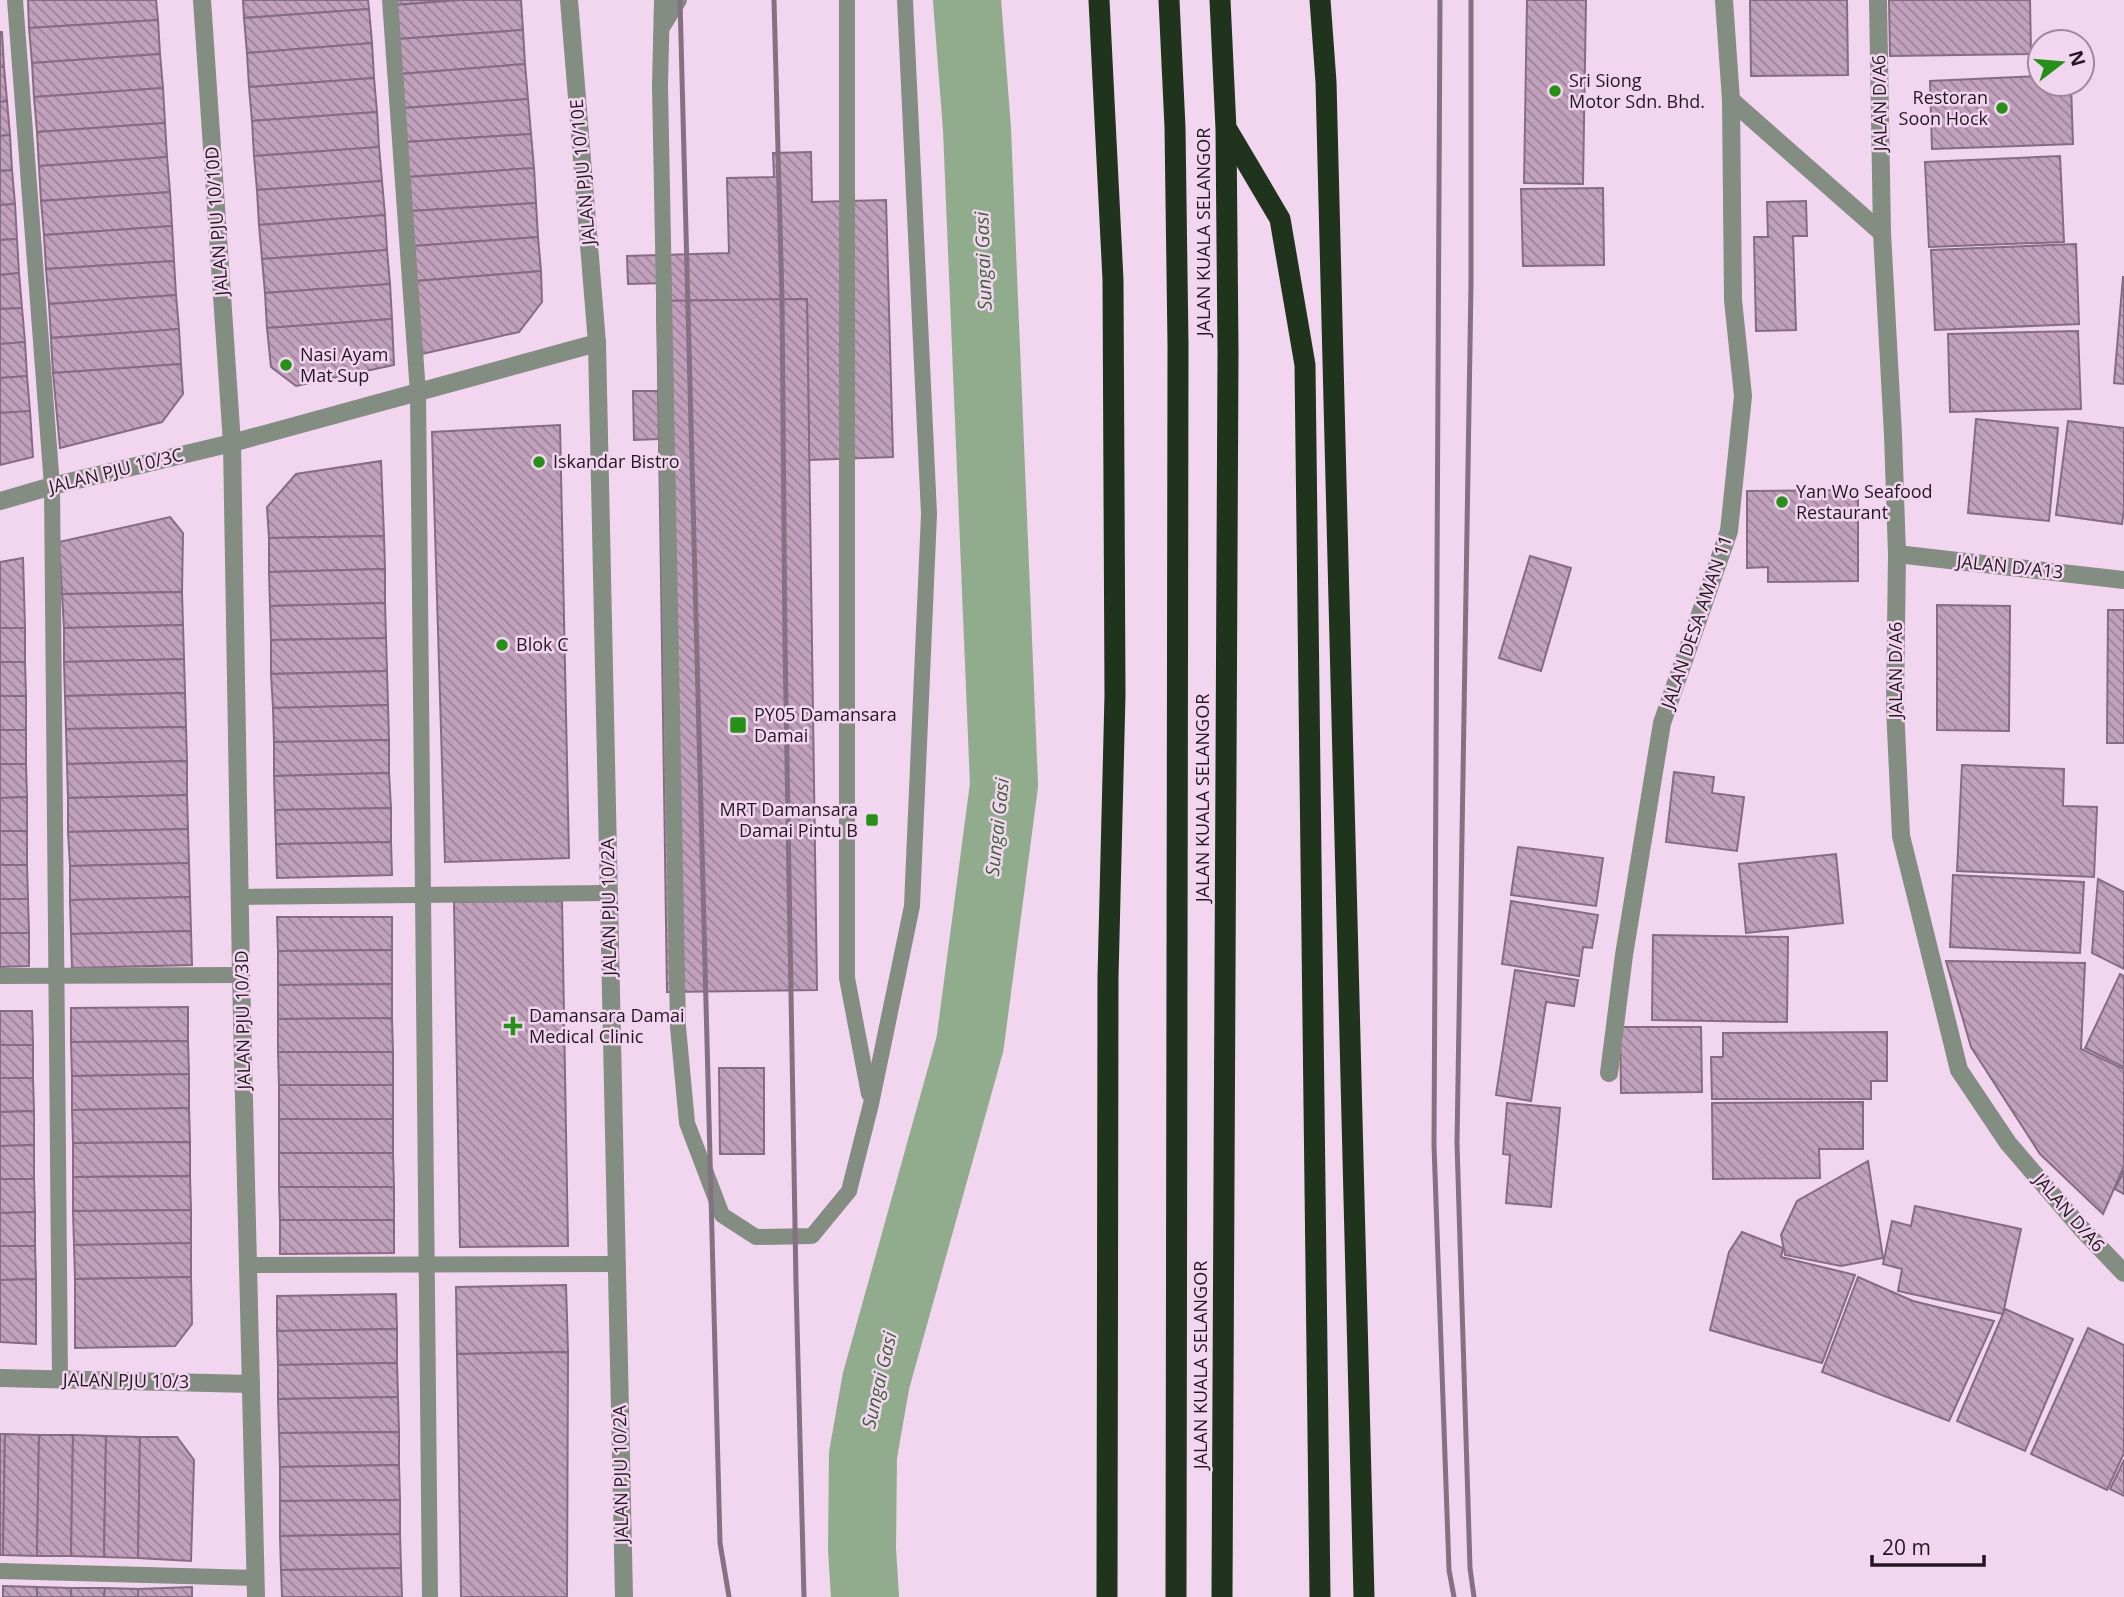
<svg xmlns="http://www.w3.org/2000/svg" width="2124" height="1597" font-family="'Open Sans',sans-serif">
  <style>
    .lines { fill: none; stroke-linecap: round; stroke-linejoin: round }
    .river { stroke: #91ac8d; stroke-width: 68 }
    .building { fill: url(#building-back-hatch); stroke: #866c82; stroke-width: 2 }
    .lane { stroke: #838d81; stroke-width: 16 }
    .street { stroke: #838d81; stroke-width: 18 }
    .highway { stroke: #20331d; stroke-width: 21 }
    .rail { stroke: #847181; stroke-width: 5 }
    .poi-dot { fill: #269117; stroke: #f2d5ee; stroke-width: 2.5 }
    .labels { text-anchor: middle; stroke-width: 5; stroke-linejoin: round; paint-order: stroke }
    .poi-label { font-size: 18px; fill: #231821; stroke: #f2d5ee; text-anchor: start }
    .street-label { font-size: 18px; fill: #231821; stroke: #f2d5ee }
    .water-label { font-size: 19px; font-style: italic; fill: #3c6337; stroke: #f2d5ee }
  </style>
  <defs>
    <pattern id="building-back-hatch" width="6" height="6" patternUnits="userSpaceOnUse" patternTransform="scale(1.75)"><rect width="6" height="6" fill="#c1a1bc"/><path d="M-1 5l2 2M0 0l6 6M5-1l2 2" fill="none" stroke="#9c8298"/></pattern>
  </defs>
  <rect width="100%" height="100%" fill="#f2d5ee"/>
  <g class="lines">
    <!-- river -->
    <polyline class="river" points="865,1597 862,1549 863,1455 876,1381 970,1044 1004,785 977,129 967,0"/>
  </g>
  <!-- building -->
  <g class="building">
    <polygon points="28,0 156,0 158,20 29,28"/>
    <polygon points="243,0 368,0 369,9 244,18"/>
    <polygon points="395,0 460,0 395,5"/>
    <polygon points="460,0 521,0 523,30 398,39 395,5"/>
    <polygon points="1527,0 1586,0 1583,184 1524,183"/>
    <polygon points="1750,0 1847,0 1848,75 1751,76"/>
    <polygon points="1889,0 2030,0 2031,54 1890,56"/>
    <polygon points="369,9 372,43 247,53 244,18"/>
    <polygon points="158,20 160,54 32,63 29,28"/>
    <polygon points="523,30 525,64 400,74 398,39"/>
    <polygon points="0,32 2,32 4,67 0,67"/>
    <polygon points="372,43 374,78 249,87 247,53"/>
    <polygon points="160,54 163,88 34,97 32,63"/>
    <polygon points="525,64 528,99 403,108 400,74"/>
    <polygon points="0,67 4,67 7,101 0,102"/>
    <polygon points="2040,76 2040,84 2071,84 2073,144 1932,149 1930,81"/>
    <polygon points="374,78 377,112 252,121 249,87"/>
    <polygon points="163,88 165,123 37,132 34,97"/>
    <polygon points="528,99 531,134 405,142 403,108"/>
    <polygon points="7,101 10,135 0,136 0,102"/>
    <polygon points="377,112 379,147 254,156 252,121"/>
    <polygon points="165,123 167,157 39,166 37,132"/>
    <polygon points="531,134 534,168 408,177 405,142"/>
    <polygon points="10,135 12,170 0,171 0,136"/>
    <polygon points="379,147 382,181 257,190 254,156"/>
    <polygon points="811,152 812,202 886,200 893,457 809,460 807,299 667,301 667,283 628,284 627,256 729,253 727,178 774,177 773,153"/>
    <polygon points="2060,156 2064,242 1929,247 1925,162"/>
    <polygon points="167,157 170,192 41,201 39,166"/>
    <polygon points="534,168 536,203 411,211 408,177"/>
    <polygon points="12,170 15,204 0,205 0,171"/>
    <polygon points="382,181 385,215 259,225 257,190"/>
    <polygon points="1603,188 1604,265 1523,266 1521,189"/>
    <polygon points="170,192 172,226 44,235 41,201"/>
    <polygon points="1806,201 1807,236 1793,236 1796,330 1756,331 1754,237 1768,237 1767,202"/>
    <polygon points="536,203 538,237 413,246 411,211"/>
    <polygon points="15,204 17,239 0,240 0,205"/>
    <polygon points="385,215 387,250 262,259 259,225"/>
    <polygon points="172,226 174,261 46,269 44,235"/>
    <polygon points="538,237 541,271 416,281 413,246"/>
    <polygon points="17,239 19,273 0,275 0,240"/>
    <polygon points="2076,244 2079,324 1935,330 1931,250"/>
    <polygon points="387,250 390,284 265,293 262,259"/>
    <polygon points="174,261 176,295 49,304 46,269"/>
    <polygon points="541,271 542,302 519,332 422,354 416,281"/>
    <polygon points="19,273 22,308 0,309 0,275"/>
    <polygon points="2123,277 2124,277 2124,384 2114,383"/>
    <polygon points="390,284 392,319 267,328 265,293"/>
    <polygon points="176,295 179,329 51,338 49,304"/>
    <polygon points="807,299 817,990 667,992 657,301"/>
    <polygon points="22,308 25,342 0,344 0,309"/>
    <polygon points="392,319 394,365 296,386 271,367 267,328"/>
    <polygon points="179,329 181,364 53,373 51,338"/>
    <polygon points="2078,331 2081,409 1950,412 1948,334"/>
    <polygon points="25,342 27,376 0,378 0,344"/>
    <polygon points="181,364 183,394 162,422 60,448 53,373"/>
    <polygon points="27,376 30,411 0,413 0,378"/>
    <polygon points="633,391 658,391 659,439 634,440"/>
    <polygon points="30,411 33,457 0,465 0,413"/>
    <polygon points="1976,419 2058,428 2049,521 1968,513"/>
    <polygon points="2068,421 2124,428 2124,509 2122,524 2056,515"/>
    <polygon points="560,425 569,858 445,862 432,432"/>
    <polygon points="381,461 384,536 269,538 267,507 296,474"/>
    <polygon points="1858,490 1858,581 1768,582 1768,567 1747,568 1747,491"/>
    <polygon points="170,517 183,533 182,592 62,594 59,542"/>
    <polygon points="384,536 385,569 269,572 269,538"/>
    <polygon points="1530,556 1571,568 1541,671 1499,658"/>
    <polygon points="23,558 25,628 0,628 0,562"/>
    <polygon points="385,569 385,603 270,606 269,572"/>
    <polygon points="182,592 183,625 64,628 62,594"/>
    <polygon points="385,603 386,638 271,640 270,606"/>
    <polygon points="1937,605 2010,606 2009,731 1937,730"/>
    <polygon points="2108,610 2124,610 2124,743 2107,743"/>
    <polygon points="183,625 184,659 64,662 64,628"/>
    <rect x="0" y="628" width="25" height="34"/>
    <polygon points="386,638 387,671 271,674 271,640"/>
    <polygon points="184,659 185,693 65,696 64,662"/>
    <polygon points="0,662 25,662 26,696 0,696"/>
    <polygon points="387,671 388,705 273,708 271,674"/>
    <polygon points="185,693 186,727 66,729 65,696"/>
    <rect x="0" y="696" width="26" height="34"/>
    <polygon points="388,705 389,740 274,742 273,708"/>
    <polygon points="186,727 187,761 67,764 66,729"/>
    <rect x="0" y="730" width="26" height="34"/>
    <polygon points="389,740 389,773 274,776 274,742"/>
    <polygon points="187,761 187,795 68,798 67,764"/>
    <polygon points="0,764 26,764 27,797 0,798"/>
    <polygon points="1962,765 2064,769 2063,806 2097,807 2094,877 1957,871"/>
    <polygon points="1674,772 1714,777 1712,793 1744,797 1737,851 1666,842"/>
    <polygon points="389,773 391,808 275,810 274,776"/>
    <polygon points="187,795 188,829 68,832 68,798"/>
    <polygon points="27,797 27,831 0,831 0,798"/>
    <polygon points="391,808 391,842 276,844 275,810"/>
    <polygon points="188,829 189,863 70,866 68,832"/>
    <rect x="0" y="831" width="27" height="34"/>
    <polygon points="391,842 392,875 277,878 276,844"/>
    <polygon points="1518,847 1603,858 1596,906 1511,895"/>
    <polygon points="1836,854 1843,923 1746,933 1739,864"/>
    <polygon points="189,863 190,897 70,900 70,866"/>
    <polygon points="0,865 27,865 28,899 0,899"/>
    <polygon points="1953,875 2084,882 2080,953 1950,947"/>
    <polygon points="2098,879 2124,892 2124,969 2092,953"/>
    <polygon points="190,897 191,931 71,934 70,900"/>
    <polygon points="0,899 28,899 29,933 0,933"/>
    <polygon points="562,901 568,1246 460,1247 454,902"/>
    <polygon points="1511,901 1598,915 1592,948 1583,947 1579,976 1502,964"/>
    <polygon points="277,917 392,917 392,950 278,951"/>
    <polygon points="191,931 192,965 72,968 71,934"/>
    <polygon points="0,933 29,933 29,966 0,967"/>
    <polygon points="1653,935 1788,937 1787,1022 1652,1020"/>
    <polygon points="392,950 392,984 278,985 278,951"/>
    <polygon points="1946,961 2085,963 2081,1049 2124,1069 2124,1166 2103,1214 2040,1154 1971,1047"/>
    <polygon points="1515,970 1578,980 1574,1006 1546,1002 1531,1101 1496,1095"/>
    <polygon points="2120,974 2124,976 2124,1067 2085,1048"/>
    <polygon points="392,984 392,1018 278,1019 278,985"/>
    <polygon points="188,1007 188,1041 71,1042 71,1008"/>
    <polygon points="0,1011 32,1011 33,1045 0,1045"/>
    <polygon points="392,1018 393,1052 278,1052 278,1019"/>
    <polygon points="1620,1027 1701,1027 1702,1092 1621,1093"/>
    <polygon points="1887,1032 1887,1081 1871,1081 1871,1099 1712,1099 1711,1057 1723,1057 1723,1033"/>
    <polygon points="188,1041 189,1074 72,1076 71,1042"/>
    <rect x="0" y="1045" width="33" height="33"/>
    <polygon points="278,1052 393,1052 393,1085 279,1085"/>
    <polygon points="719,1068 764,1068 764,1154 720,1154"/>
    <polygon points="189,1074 189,1108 72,1110 72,1076"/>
    <polygon points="0,1078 33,1078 34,1111 0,1112"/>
    <rect x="279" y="1085" width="114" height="34"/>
    <polygon points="1863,1102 1863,1149 1819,1149 1820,1178 1713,1179 1712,1103"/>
    <polygon points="1507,1103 1560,1108 1551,1207 1506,1203 1510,1155 1503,1154"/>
    <polygon points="189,1108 190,1142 73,1143 72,1110"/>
    <polygon points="34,1111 34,1145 0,1146 0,1112"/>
    <rect x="279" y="1119" width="114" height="34"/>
    <polygon points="190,1142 190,1176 73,1177 73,1143"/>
    <polygon points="34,1145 34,1179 0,1179 0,1146"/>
    <polygon points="279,1153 393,1153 394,1187 279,1187"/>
    <polygon points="1868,1161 1883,1258 1841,1266 1785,1255 1781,1235 1797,1201"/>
    <polygon points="2124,1170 2124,1194 2115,1189"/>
    <polygon points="190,1176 191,1210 73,1211 73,1177"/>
    <polygon points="0,1179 34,1179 35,1212 0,1213"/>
    <polygon points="279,1187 394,1187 394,1220 280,1220"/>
    <polygon points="1915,1206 2021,1229 2003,1314 1898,1291 1902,1269 1883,1264 1892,1221 1911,1226"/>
    <polygon points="191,1210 191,1243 74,1245 73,1211"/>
    <polygon points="35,1212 35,1246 0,1246 0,1213"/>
    <polygon points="280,1220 394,1220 394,1253 280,1254"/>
    <polygon points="1742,1232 1783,1248 1781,1257 1855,1275 1822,1363 1710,1330 1729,1252"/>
    <polygon points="191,1243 191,1277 75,1279 74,1245"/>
    <polygon points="0,1246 35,1246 36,1279 0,1280"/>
    <polygon points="191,1277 192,1324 175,1346 75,1348 75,1279"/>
    <polygon points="1858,1277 1913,1301 1994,1321 1949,1421 1822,1372"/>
    <polygon points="36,1279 36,1344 0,1342 0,1280"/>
    <polygon points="566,1285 568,1352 457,1354 456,1287"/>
    <polygon points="396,1294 397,1329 277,1331 277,1296"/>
    <polygon points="2005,1309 2073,1339 2025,1451 1957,1421"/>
    <polygon points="2088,1328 2124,1345 2124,1453 2107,1490 2031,1454"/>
    <polygon points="397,1329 397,1363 278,1365 277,1331"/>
    <polygon points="568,1352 567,1597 461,1597 457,1354"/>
    <polygon points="397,1363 398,1397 278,1399 278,1365"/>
    <polygon points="398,1397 399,1432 279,1433 278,1399"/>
    <polygon points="399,1432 399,1465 280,1467 279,1433"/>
    <polygon points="0,1434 5,1434 3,1555 0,1555"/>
    <polygon points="5,1434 39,1435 37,1556 3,1555"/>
    <polygon points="39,1435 73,1435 71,1556 37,1556"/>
    <polygon points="73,1435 106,1436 104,1557 71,1556"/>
    <polygon points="106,1436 140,1437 138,1558 104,1557"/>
    <polygon points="140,1437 177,1437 194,1460 191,1561 138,1558"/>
    <polygon points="2124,1460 2124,1496 2110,1489"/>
    <polygon points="399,1465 400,1500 280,1501 280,1467"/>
    <polygon points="400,1500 400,1534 280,1536 280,1501"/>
    <polygon points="400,1534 401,1568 281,1570 280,1536"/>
    <polygon points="401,1568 402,1597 282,1597 281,1570"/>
    <polygon points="3,1586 37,1587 37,1597 3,1597"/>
    <polygon points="37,1587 71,1588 71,1597 37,1597"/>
    <polygon points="192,1587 192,1597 138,1597 138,1589"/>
    <polygon points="71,1588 105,1588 104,1597 71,1597"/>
    <polygon points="105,1588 138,1589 138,1597 104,1597"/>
  </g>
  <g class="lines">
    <!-- lane -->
    <g class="lane">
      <polyline points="15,0 52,486 60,1379"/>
      <polyline points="390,0 418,393 430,1597"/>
      <polyline points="662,0 660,86 678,1027 687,1123 722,1215 756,1237 812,1236 849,1191 871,1104 912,906 929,514 905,0"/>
      <polyline points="847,0 847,978 869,1094"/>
      <polyline points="663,26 679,0"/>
      <polyline points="241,897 609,893"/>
      <polyline points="0,976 241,975"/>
      <polyline points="249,1265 617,1264"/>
      <polyline points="0,1571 256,1578"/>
    </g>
    <!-- street -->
    <g class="street">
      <polyline points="202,0 232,443 241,975 256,1597"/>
      <polyline points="569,0 597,343 624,1597"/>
      <polyline points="1878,0 1882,233 1893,435 1897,554 1895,707 1901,836 1959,1070 2008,1143 2081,1228 2124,1273"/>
      <polyline points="1731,100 1882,233"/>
      <polyline points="0,501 52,486 232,443 597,343"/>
      <polyline points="1897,554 2124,580"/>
      <polyline points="1609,1073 1624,955 1662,723 1729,531 1743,396 1733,300 1731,100 1724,0"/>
      <polyline points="0,1378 251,1384"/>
    </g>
    <!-- highway -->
    <g class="highway">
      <polyline points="1099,0 1113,280 1115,695 1108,977 1107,1597"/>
      <polyline points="1169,0 1175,127 1178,345 1176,1597"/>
      <polyline points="1220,0 1226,129 1228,352 1222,1597"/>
      <polyline points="1320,0 1326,82 1364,1597"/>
      <polyline points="1228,131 1280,219 1305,365 1320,1597"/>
    </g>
    <!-- rail -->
    <g class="rail">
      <polyline points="680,0 720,1543 729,1597"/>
      <polyline points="774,0 782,300 785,645 796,1283 804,1597"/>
      <polyline points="1440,0 1434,1145 1449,1570 1454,1597"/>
      <polyline points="1471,0 1471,284 1457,1143 1470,1568 1474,1597"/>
    </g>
  </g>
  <!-- markers -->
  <g class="poi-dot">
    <circle cx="1555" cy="91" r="7"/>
    <circle cx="2002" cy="108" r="7"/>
    <circle cx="286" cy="365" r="7"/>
    <circle cx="539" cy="462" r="7"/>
    <circle cx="1782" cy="502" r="7"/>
    <circle cx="502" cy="645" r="7"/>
    <rect x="729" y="716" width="18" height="18" rx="3.5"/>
    <rect x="865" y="813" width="14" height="14" rx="3.5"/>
    <path d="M509.5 1015.5h7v7h7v7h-7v7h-7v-7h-7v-7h7z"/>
  </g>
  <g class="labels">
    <!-- poi labels -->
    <g class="poi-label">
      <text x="1569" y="87">Sri Siong<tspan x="1569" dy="21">Motor Sdn. Bhd.</tspan></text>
      <text x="1988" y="104" text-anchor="end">Restoran<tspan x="1988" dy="21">Soon Hock</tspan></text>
      <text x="300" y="361">Nasi Ayam<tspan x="300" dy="21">Mat Sup</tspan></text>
      <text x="553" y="468">Iskandar Bistro</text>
      <text x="1796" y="498">Yan Wo Seafood<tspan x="1796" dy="21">Restaurant</tspan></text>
      <text x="516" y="651">Blok C</text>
      <text x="754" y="721">PY05 Damansara<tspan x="754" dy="21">Damai</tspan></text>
      <text x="858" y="816" text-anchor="end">MRT Damansara<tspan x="858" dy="21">Damai Pintu B</tspan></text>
      <text x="529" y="1022">Damansara Damai<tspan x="529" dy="21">Medical Clinic</tspan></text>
    </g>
    <!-- street labels -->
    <g class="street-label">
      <text transform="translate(1880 103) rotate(-91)" y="6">JALAN D/A6</text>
      <text transform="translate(583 172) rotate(-95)" y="6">JALAN PJU 10/10E</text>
      <text transform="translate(217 221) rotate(-94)" y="6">JALAN PJU 10/10D</text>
      <text transform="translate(1204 232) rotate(-90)" y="6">JALAN KUALA SELANGOR</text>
      <text transform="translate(116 471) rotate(-14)" y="6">JALAN PJU 10/3C</text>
      <text transform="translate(2010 567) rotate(6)" y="6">JALAN D/A13</text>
      <text transform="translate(1697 622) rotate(-71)" y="6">JALAN DESA AMAN 11</text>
      <text transform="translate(1896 670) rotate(-90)" y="6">JALAN D/A6</text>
      <text transform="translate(1203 798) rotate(-90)" y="6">JALAN KUALA SELANGOR</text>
      <text transform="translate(609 907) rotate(-91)" y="6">JALAN PJU 10/2A</text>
      <text transform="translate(243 1020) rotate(-91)" y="6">JALAN PJU 10/3D</text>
      <text transform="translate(2069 1213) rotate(49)" y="6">JALAN D/A6</text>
      <text transform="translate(1201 1365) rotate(-90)" y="6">JALAN KUALA SELANGOR</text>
      <text transform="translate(126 1381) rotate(1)" y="6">JALAN PJU 10/3</text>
      <text transform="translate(621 1474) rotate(-91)" y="6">JALAN PJU 10/2A</text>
    </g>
    <!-- water labels -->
    <g class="water-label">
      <text transform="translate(983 261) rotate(-92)" y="7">Sungai Gasi</text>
      <text transform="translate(997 827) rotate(-84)" y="7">Sungai Gasi</text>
      <text transform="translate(879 1380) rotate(-77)" y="7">Sungai Gasi</text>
    </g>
  </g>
  <!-- north arrow -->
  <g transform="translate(2061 63) rotate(74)"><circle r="33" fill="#f2d5ee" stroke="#9f899c" stroke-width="2"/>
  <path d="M0-5L12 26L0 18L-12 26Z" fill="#269117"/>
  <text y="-10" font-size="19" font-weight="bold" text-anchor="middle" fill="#231821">N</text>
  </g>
  <!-- scale -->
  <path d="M1872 1555v10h112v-10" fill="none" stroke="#231821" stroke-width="3.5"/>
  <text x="1882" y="1555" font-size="21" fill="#231821" stroke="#f2d5ee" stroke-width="5" paint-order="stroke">20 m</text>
</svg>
